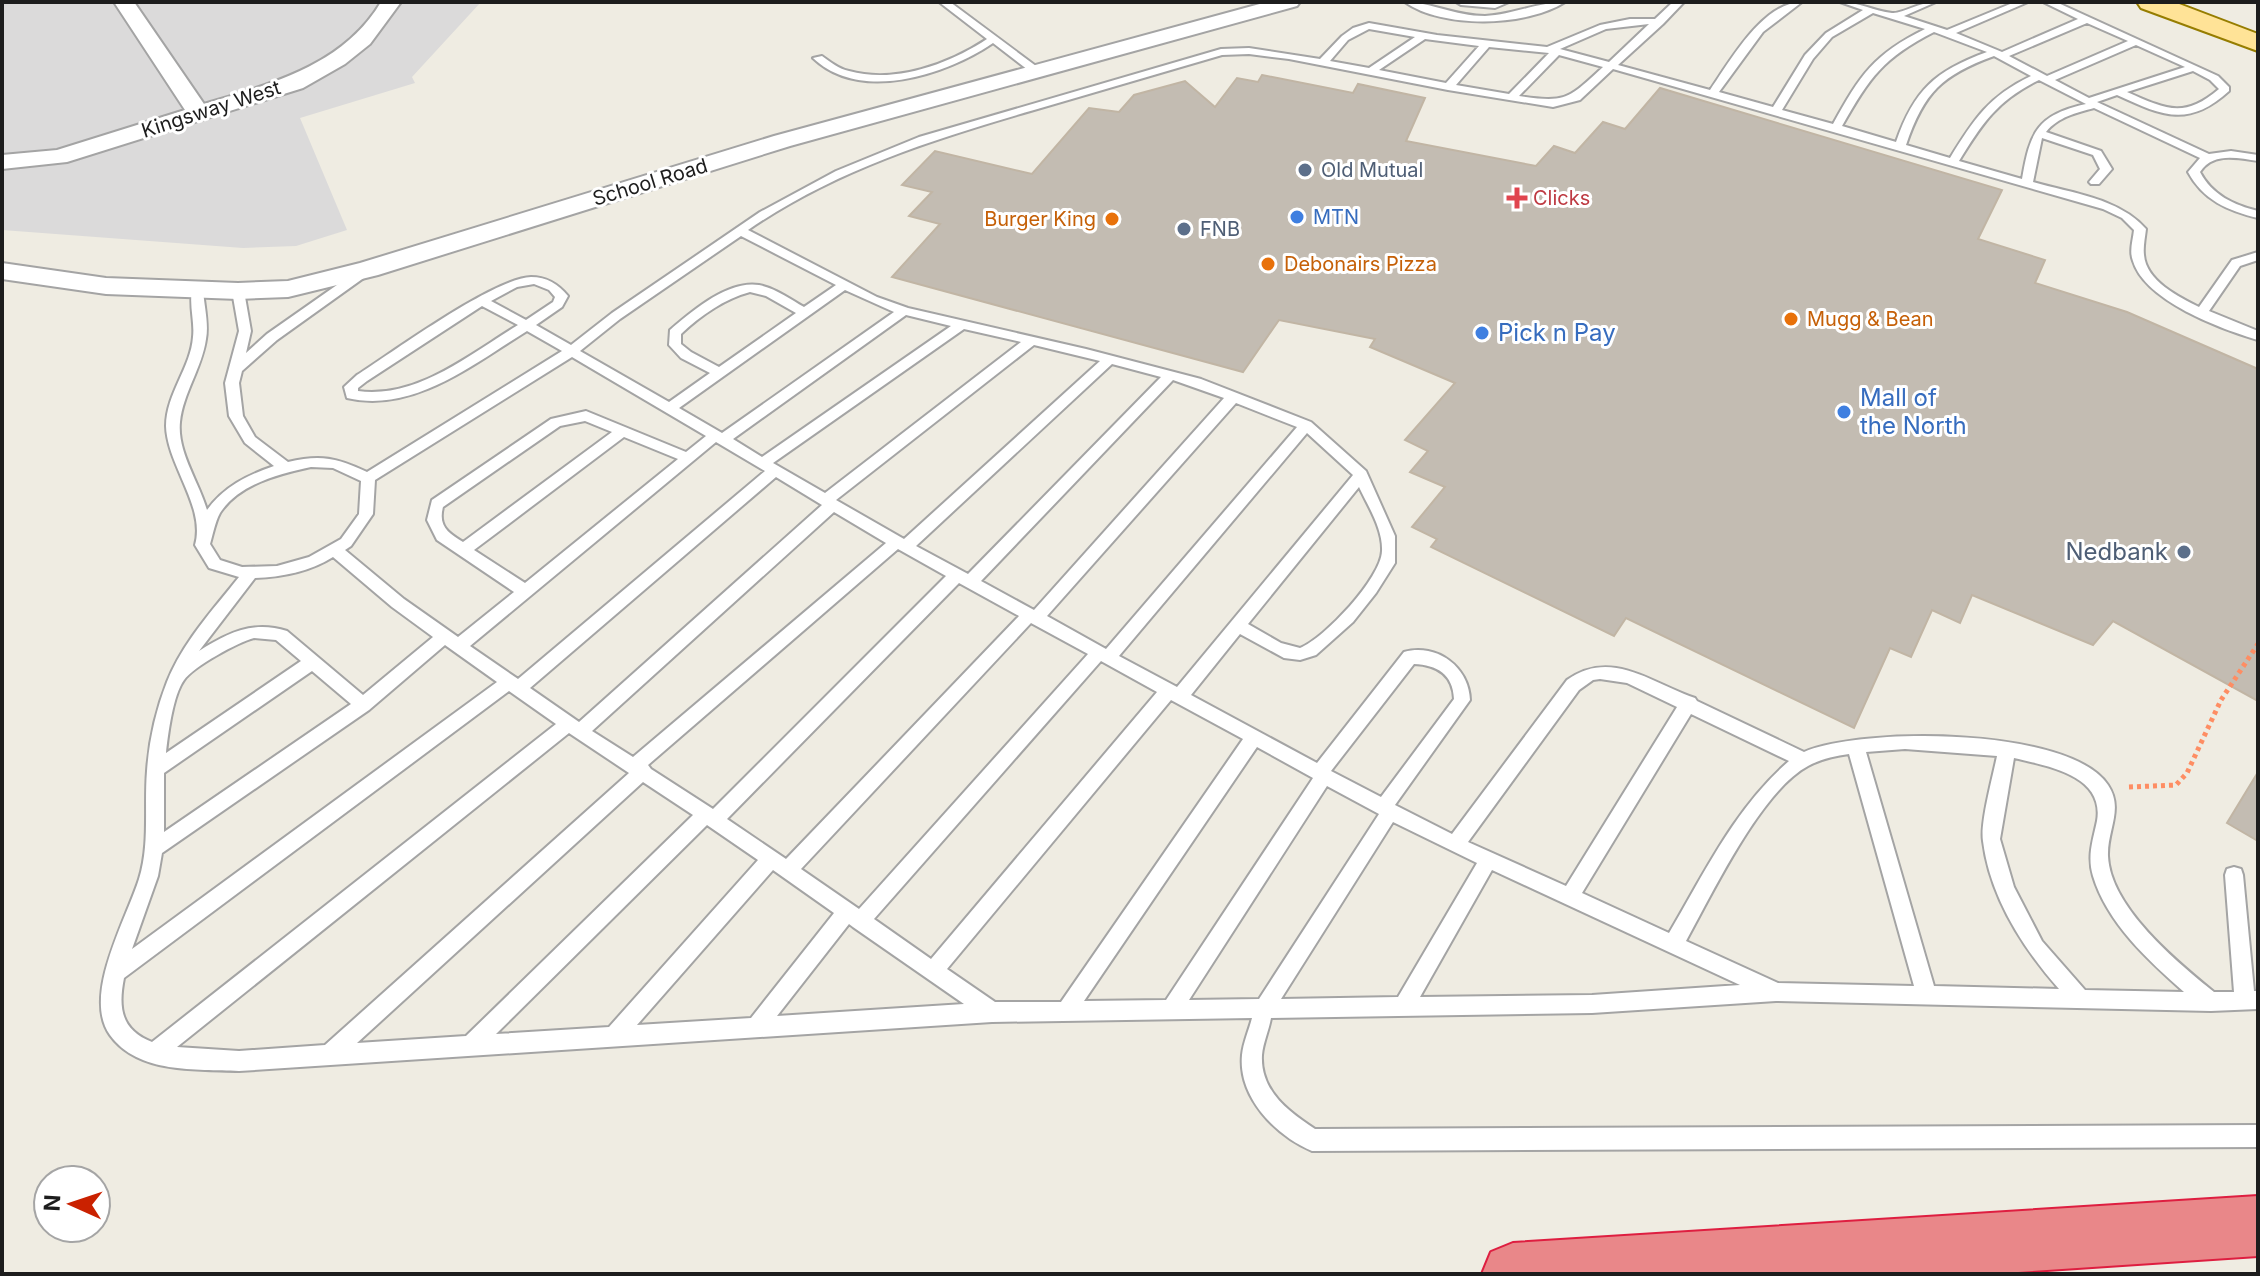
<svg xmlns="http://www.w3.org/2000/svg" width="2260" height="1276" font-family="Inter,sans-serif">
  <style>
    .residential { fill: #dbdada }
    .building { fill: #c3bcb2; stroke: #c1b5a4; stroke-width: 2 }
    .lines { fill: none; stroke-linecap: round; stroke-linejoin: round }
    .lane-casing { stroke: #a4a4a4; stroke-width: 4 }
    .street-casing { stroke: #a4a4a4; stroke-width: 4 }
    .primary-casing { stroke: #967d00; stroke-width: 4 }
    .highway-casing { stroke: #de1e40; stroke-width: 4 }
    .path { stroke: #fe8d63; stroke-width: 5; stroke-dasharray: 4 4; stroke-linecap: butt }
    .lane { fill: #fff; fill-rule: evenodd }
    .street { fill: #fff; fill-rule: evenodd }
    .primary { fill: #ffe397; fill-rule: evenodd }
    .highway { fill: #e98789; fill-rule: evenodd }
    .service-dot { fill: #5c6f8a; stroke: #fff; stroke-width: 3 }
    .health-dot { fill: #e0444e; stroke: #fff; stroke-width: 3 }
    .shop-dot { fill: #3f7fe0; stroke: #fff; stroke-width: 3 }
    .food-dot { fill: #e8710a; stroke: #fff; stroke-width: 3 }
    .labels { text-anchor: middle; stroke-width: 6; stroke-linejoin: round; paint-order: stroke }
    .far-street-label { font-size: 20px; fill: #1d1d1d; stroke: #fff }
    .far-service-label { font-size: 20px; fill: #4e5e75; stroke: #fff; text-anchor: start }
    .far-health-label { font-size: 20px; fill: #be3a42; stroke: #fff; text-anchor: start }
    .far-shop-label { font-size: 20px; fill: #366cbe; stroke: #fff; text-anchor: start }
    .far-food-label { font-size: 20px; fill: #c56008; stroke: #fff; text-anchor: start }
    .shop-label { font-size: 24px; fill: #366cbe; stroke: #fff; text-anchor: start }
    .service-label { font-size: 24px; fill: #4e5e75; stroke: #fff; text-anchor: end }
  </style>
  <rect width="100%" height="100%" fill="#efece2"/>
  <!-- residential -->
  <polygon class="residential" points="2,2 481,2 412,77 415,83 300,118 347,230 296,246 243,248 2,230"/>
  <!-- building -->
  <g class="building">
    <polygon points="1262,75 1353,93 1358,84 1425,98 1406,141 1536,166 1554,146 1575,153 1603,122 1625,129 1660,88 2002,190 1978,239 2045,260 2035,283 2127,312 2258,369 2258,701 2113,621 2093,645 1972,595 1960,623 1932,610 1911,657 1890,648 1854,728 1626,618 1614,636 1431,547 1437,539 1412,527 1445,487 1410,472 1428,451 1405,440 1455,383 1370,347 1375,339 1279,320 1243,372 892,277 940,224 909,216 932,192 902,185 935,151 1032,174 1089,108 1119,112 1134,95 1185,81 1215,107 1237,78 1258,82"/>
    <polygon points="2258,772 2258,841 2227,823"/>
  </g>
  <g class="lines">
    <defs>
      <g id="lane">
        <path d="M939,2H950L1040,69V73H1032L993,43C946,75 860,103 813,58L822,56C830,62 839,69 849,71C895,84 949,64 987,39Z"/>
        <path d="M1405,2C1431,2 1454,16 1485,16C1512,15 1538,2 1565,2C1526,27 1443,29 1405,2Z"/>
        <polygon points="1456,2 1509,2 1495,8 1461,5"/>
        <path d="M1673,2H1684L1663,24L1618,65L1710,90C1730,61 1763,2 1802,2L1763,32L1719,92L1773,107L1805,55L1826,33L1863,10L1840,2C1859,2 1874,11 1892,13C1902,14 1919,2 1936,2L1904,16L1947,30L2015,2H2028L1956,33L2002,52L2078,19L2043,2H2056L2218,76L2229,87V91C2188,128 2163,116 2117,95L2097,102L2209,154L2231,151L2258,155V161C2237,158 2213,152 2200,172C2212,195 2234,205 2258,211V218C2228,211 2203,200 2188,172L2200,158L2094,108C2076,113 2058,117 2046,132L2101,151L2112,169L2099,184H2091L2089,182L2100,169L2093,155L2042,138L2033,182C2071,193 2119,198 2146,229C2145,238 2143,247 2144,255C2146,281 2179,297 2199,307L2232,260L2258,252V260L2240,266L2209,311L2258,331V340C2221,329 2145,301 2133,261C2129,251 2133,240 2134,230L2122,218L2103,209L1613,69L1580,100L1553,107L1448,90L1289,59L1249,54L1222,55C1159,73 1097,92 1034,110C934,139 835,170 748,230L877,297L908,308L1086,349L1201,379L1311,422L1366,471L1395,536V563L1376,593L1353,622L1316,655L1300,660L1284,658L1240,634L1191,695L1317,763L1404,652C1437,643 1469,667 1470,700L1395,805L1452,834L1567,680C1612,648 1652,684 1695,698L1697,701L1804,752C1862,727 2070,727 2108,785C2124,809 2107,830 2108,856C2110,907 2177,962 2214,992H2234L2225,875L2227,869L2234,867L2241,869L2243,875L2254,991H2258V1009L2211,1011L1776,1001L1592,1013L1271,1018C1269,1030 1263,1043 1262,1055C1260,1091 1289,1112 1315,1129L2258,1125V1147L1312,1151C1275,1135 1238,1097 1242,1055C1243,1043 1249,1030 1252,1018L992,1022L239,1071C196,1069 138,1074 110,1035C82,996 126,920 139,879C150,844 144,807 147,771C149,741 156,710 167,682C183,642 212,611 239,577L209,568L195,545C206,507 167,465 166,426C166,394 191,367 193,337C195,321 188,303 193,287H201L203,290C204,305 209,324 206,339C202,368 183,393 180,422C177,452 199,482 207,510C224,487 247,475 274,466L245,443L229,416L225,383L239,331L232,291L234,288H242L244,291L251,331L246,353L267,334L364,266H372V272L277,340L242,371L239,383L243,416L255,437L288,462C321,454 337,458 367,472L562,351L527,331C475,363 413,414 347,398L344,387L357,375C393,352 494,278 531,277C547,277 558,284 568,296L562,307L536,325L571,345L612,313L760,212L836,171L919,137L1221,49L1249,48L1320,59L1342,36L1353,28L1369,23L1437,35L1547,47L1600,25L1630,19H1655ZM1873,13L1925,29C1874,54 1860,75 1833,124L1782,110L1813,59L1832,37ZM2087,23L2128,41L2047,76L2009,56ZM1649,24L1609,62L1560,49L1606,29ZM1369,29L1415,37L1369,68L1330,61L1348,40ZM1934,32L1987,52C1935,71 1914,90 1896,142L1842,126C1870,77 1883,58 1934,32ZM1425,39L1479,46L1446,83L1379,70ZM2136,45L2185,67L2089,98L2055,80ZM1489,47L1549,53L1509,94L1456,85ZM1559,55L1603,67C1568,99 1567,103 1519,96ZM1994,56L2031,76C1989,96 1974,119 1950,158L1906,145C1924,92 1942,75 1994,56ZM2193,71L2210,80L2219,89C2184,119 2166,109 2127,92ZM2039,80L2086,104C2037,115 2030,132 2022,179L1959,161C1983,122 1998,100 2039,80ZM741,236L836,285L804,307C790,299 775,288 759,285C728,280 692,311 670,330L669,345L681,358L710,373L669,402L580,351L620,319ZM534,284L549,290L555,297L553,302L526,320L491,301L517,287ZM845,290L894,312L722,433L679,408ZM750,292L766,296L796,313L719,367L691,352L681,344V334C700,316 724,299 750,292ZM482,306L518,325C470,354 417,399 358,391V388L367,381ZM906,315L951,326L762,457L733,439ZM964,329L1021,342L825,493L773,463ZM1034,345L1100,361L904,539L836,500ZM572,357L706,436L686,452L586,411L551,419L432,500L427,520L437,540L514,592L458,637L404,599L345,550L351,546L373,514L375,480ZM1112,364L1161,377L968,574L916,546ZM1173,380L1224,398L1034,610L981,581ZM1236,403L1297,427L1106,649L1047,616ZM585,421L612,432L463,542C448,533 438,526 443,507L560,426ZM1307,433L1353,475L1177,687L1119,656ZM624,437L678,459L525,583L474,550ZM716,442L765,471L518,679L470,646ZM311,467L333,468L361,481L359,514L341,539L309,557L277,566L242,567L220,560L210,544C213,534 215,522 220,513C239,484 279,474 311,467ZM776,477L822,505L579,722L530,688ZM1359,487C1368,506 1383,529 1382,551C1381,578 1325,638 1300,648L1281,643L1248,624ZM834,512L886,543L633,757L592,731ZM898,549L946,576L713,809L651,769L648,765ZM333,557L392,607L433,637L363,695L287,631C253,620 227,633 199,651L255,578C282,577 309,572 333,557ZM959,583L1019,616L786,859L727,819ZM1031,623L1088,654L859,909L801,869ZM254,638L276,640L301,661L166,753C168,734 173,695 184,680C193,667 238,642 254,638ZM445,645L497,682L132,949L158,876L162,853L369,710ZM1101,661L1157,692L931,959L874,919ZM1414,664C1437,665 1453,674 1454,699L1381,797L1331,771ZM312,671L351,704L164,832V773ZM1600,679L1627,683L1677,707L1566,886L1468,842L1579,690L1593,680ZM509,691L556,724L152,1042C121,1030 118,1008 124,978ZM1171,700L1243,739L1061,1002H995L947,969ZM1691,714L1789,761C1735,808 1705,872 1669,933L1582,893ZM569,733L629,773L325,1045L239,1051L177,1047ZM1257,747L1313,778L1166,1000L1084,1001ZM1905,749L1997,756C1993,776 1980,823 1983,841C1990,897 2023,948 2059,989L1934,986L1866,752ZM1849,754L1914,986L1778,983L1686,941C1712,894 1761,791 1808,766C1821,759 1835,756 1849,754ZM2014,758C2047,766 2105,775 2097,821C2093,840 2087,856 2093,876C2107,923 2149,961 2184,992L2085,990L2042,941L2014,887L2000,839ZM643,782L693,815L466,1036L357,1043ZM1327,786L1379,814L1259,999L1189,1000ZM1393,822L1477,863L1398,997L1281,999ZM707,825L758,860L609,1027L496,1034ZM773,870L834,913L751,1018L637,1025ZM1492,870L1740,985L1592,995L1420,997ZM849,924L853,927L964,1004L777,1016Z"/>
      </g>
      <g id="street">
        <path d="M114,2H134L204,104C270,84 343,66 381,2H401L370,44L345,64L303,88L67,162L2,169V155L57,150L185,110Z"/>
        <polygon points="1267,2 1300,2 1297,6 790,146 378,275 288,297 238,299 106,294 2,279 2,263 106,278 238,283 288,281 360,263 774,136"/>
      </g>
      <polygon id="primary" points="2137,2 2174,2 2258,34 2258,51 2141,8"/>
      <polygon id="highway" points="2258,1196 2258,1256 1987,1274 1482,1274 1491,1252 1513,1243"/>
    </defs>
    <!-- lane casing -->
    <use href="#lane" class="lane-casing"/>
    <!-- street casing -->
    <use href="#street" class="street-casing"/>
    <!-- primary casing -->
    <use href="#primary" class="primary-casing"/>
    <!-- highway casing -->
    <use href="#highway" class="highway-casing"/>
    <!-- path -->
    <polyline class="path" points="2129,787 2176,785 2187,773 2221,700 2258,644"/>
    <!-- lane -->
    <use href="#lane" class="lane"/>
    <!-- street -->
    <use href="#street" class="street"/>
    <!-- primary -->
    <use href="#primary" class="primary"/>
    <!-- highway -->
    <use href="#highway" class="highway"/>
  </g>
  <!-- markers -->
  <g class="service-dot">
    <circle cx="1305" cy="170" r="8"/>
    <circle cx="1184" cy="229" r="8"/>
    <circle cx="2184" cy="552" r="8"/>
  </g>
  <path class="health-dot" d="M1513 186h8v8h8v8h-8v8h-8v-8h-8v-8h8z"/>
  <g class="shop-dot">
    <circle cx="1297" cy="217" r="8"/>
    <circle cx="1482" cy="333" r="8"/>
    <circle cx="1844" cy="412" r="8"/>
  </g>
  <g class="food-dot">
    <circle cx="1112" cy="219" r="8"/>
    <circle cx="1268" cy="264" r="8"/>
    <circle cx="1791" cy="319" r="8"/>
  </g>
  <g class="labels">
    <!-- far-street labels -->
    <g class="far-street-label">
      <text transform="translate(211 109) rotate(-18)" y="7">Kingsway West</text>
      <text transform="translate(650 182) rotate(-17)" y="7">School Road</text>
    </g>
    <!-- far-service labels -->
    <g class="far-service-label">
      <text x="1321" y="177">Old Mutual</text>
      <text x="1200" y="236">FNB</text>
    </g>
    <!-- far-health labels -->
    <g class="far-health-label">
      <text x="1533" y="205">Clicks</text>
    </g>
    <!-- far-shop labels -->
    <g class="far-shop-label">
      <text x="1313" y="224">MTN</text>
    </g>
    <!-- far-food labels -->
    <g class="far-food-label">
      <text x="1096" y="226" text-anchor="end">Burger King</text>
      <text x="1284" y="271">Debonairs Pizza</text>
      <text x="1807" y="326">Mugg &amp; Bean</text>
    </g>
    <!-- shop labels -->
    <g class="shop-label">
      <text x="1498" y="341">Pick n Pay</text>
      <text x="1860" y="406">Mall of<tspan x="1860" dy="28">the North</tspan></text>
    </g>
    <!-- service labels -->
    <g class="service-label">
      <text x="2168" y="560">Nedbank</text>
    </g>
  </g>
  <!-- border -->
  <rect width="2260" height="1276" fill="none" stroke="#1d1d1d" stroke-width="8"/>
  <!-- north arrow -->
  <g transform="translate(72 1204) rotate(273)"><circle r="38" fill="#ffffff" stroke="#a5a5a5" stroke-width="2"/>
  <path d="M0-6L14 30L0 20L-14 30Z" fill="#ca2100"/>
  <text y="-12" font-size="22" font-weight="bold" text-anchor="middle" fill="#1d1d1d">N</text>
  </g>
</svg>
